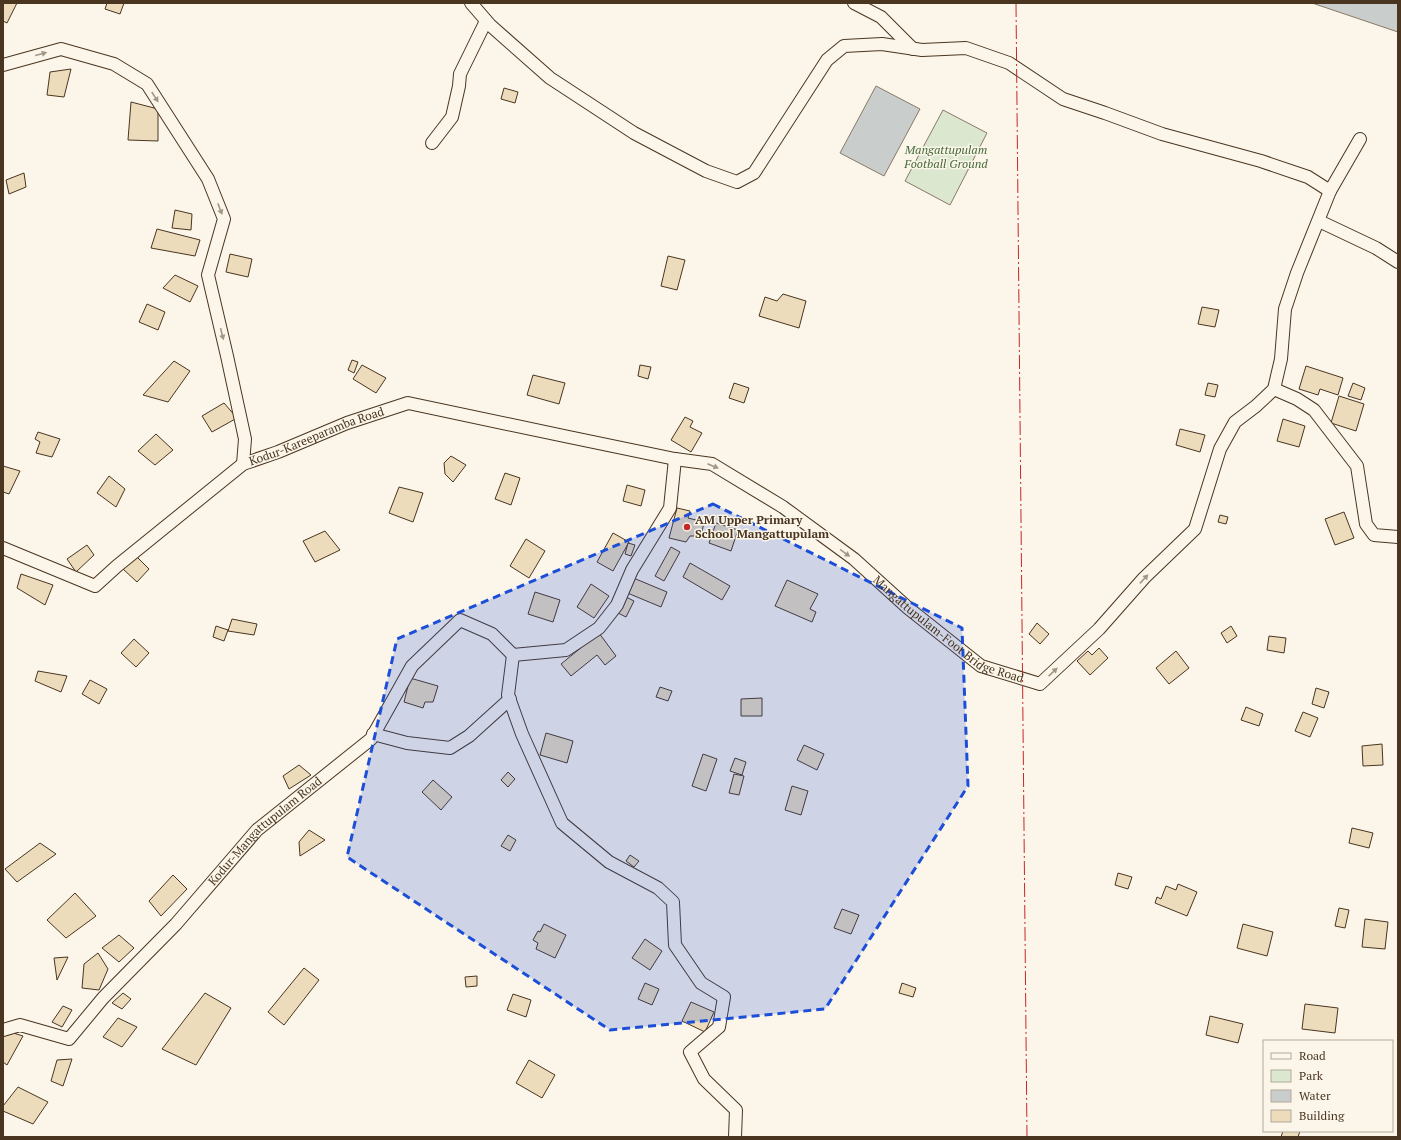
<svg xmlns="http://www.w3.org/2000/svg" width="1401" height="1140" font-family="'PT Serif',serif">
  <style>
    .green { fill: #dce7d0; stroke: #887966 }
    .water { fill: #c9cecd; stroke: #887966 }
    .building { fill: #ecdcbc; stroke: #4a3520 }
    .lines { fill: none; stroke-linecap: round; stroke-linejoin: round }
    .minor-casing { stroke: #4a3520; stroke-width: 14 }
    .minor { stroke: #fbf6e9; stroke-width: 12 }
    .power { stroke: #c62828; stroke-width: 1; stroke-dasharray: 14 3 2 3; stroke-linecap: butt }
    .oneway { fill: #a29684 }
    .marked { fill: #1d4ed8; fill-opacity: 0.2; stroke: #1d4ed8; stroke-width: 3; stroke-dasharray: 8 5; stroke-linejoin: round }
    .poi-dot { fill: #c62828; stroke: #fbf6e9; stroke-width: 1.5 }
    .labels { text-anchor: middle; stroke-width: 3; stroke-linejoin: round; paint-order: stroke }
    .park-label { font-size: 12px; font-style: italic; fill: #436837; stroke: #fbf6e9 }
    .street-label { font-size: 12px; fill: #4a3520; stroke: #fbf6e9 }
    .poi-label { font-size: 12px; font-weight: bold; fill: #4a3520; stroke: #fbf6e9; text-anchor: start }
  </style>
  <rect width="100%" height="100%" fill="#fbf6e9"/>
  <!-- green -->
  <polygon class="green" points="943,110 987,133 950,205 905,181"/>
  <!-- water -->
  <g class="water">
    <polygon points="1312,3 1398,3 1398,32"/>
    <polygon points="876,86 920,109 884,176 840,153"/>
  </g>
  <!-- building -->
  <g class="building">
    <polygon points="3,3 17,3 7,23 3,21"/>
    <polygon points="107,3 124,3 120,14 105,9"/>
    <polygon points="71,69 64,97 47,95 50,72"/>
    <polygon points="504,88 518,92 515,103 501,99"/>
    <polygon points="131,102 158,109 158,141 128,140"/>
    <polygon points="24,173 26,187 9,194 6,180"/>
    <polygon points="175,210 192,214 191,230 172,228"/>
    <polygon points="157,229 200,240 195,256 151,248"/>
    <polygon points="230,254 252,259 248,277 226,272"/>
    <polygon points="668,256 685,260 677,290 661,286"/>
    <polygon points="175,275 198,286 190,302 163,288"/>
    <polygon points="783,294 806,301 799,328 759,316 765,297 777,301"/>
    <polygon points="147,304 165,312 158,330 139,322"/>
    <polygon points="1202,307 1219,310 1215,327 1198,324"/>
    <polygon points="352,360 358,362 354,373 348,370"/>
    <polygon points="174,361 190,371 168,402 143,395"/>
    <polygon points="362,365 386,378 376,393 353,379"/>
    <polygon points="640,365 651,367 648,379 638,376"/>
    <polygon points="1306,366 1343,378 1338,395 1320,389 1318,395 1299,389"/>
    <polygon points="533,375 565,383 559,404 527,395"/>
    <polygon points="734,383 749,388 744,403 729,398"/>
    <polygon points="1208,383 1218,385 1215,397 1205,395"/>
    <polygon points="1353,383 1365,388 1361,400 1348,396"/>
    <polygon points="1339,396 1364,404 1356,431 1331,423"/>
    <polygon points="224,403 237,418 212,432 202,416"/>
    <polygon points="685,417 693,421 690,427 702,433 691,452 671,440"/>
    <polygon points="1283,419 1305,426 1299,447 1277,441"/>
    <polygon points="1180,429 1205,435 1200,452 1176,445"/>
    <polygon points="38,432 60,439 52,457 36,453 40,442 35,439"/>
    <polygon points="156,434 173,450 155,465 138,451"/>
    <polygon points="451,456 466,465 453,482 445,474 444,463"/>
    <polygon points="3,466 20,471 9,494 3,492"/>
    <polygon points="505,473 520,478 511,505 495,499"/>
    <polygon points="109,476 125,489 116,507 97,493"/>
    <polygon points="627,485 645,490 641,506 623,501"/>
    <polygon points="399,487 423,493 413,522 389,513"/>
    <polygon points="677,508 690,511 688,518 704,522 702,532 698,530 697,536 690,536 686,542 669,538"/>
    <polygon points="1344,512 1354,538 1335,545 1325,519"/>
    <polygon points="1220,515 1228,517 1226,524 1218,522"/>
    <polygon points="716,523 738,530 731,551 709,543"/>
    <polygon points="325,531 340,550 315,562 303,541"/>
    <polygon points="613,533 629,542 613,571 597,562"/>
    <polygon points="526,539 545,551 529,578 510,566"/>
    <polygon points="628,543 635,545 631,556 625,554"/>
    <polygon points="87,545 94,555 76,572 67,559"/>
    <polygon points="671,547 680,552 664,581 655,576"/>
    <polygon points="136,556 149,569 137,582 123,569"/>
    <polygon points="690,563 730,586 722,600 683,577"/>
    <polygon points="21,574 53,585 45,605 17,588"/>
    <polygon points="631,577 667,592 661,607 625,592"/>
    <polygon points="787,580 818,594 810,609 816,612 812,622 775,606"/>
    <polygon points="591,584 609,596 594,618 577,607"/>
    <polygon points="535,592 560,600 553,622 528,614"/>
    <polygon points="624,596 634,601 626,617 616,612"/>
    <polygon points="232,619 257,624 254,635 228,631"/>
    <polygon points="1037,623 1049,634 1040,644 1029,634"/>
    <polygon points="216,626 228,630 224,641 213,637"/>
    <polygon points="1231,626 1237,636 1227,643 1221,633"/>
    <polygon points="599,633 616,656 605,665 597,655 571,676 561,664"/>
    <polygon points="1269,636 1286,638 1284,653 1267,650"/>
    <polygon points="134,639 149,653 136,667 121,653"/>
    <polygon points="1099,648 1108,658 1090,675 1077,661 1088,651 1092,655"/>
    <polygon points="1176,651 1189,668 1169,684 1156,668"/>
    <polygon points="38,671 67,676 61,692 35,681"/>
    <polygon points="410,678 438,686 433,702 425,702 423,708 404,702"/>
    <polygon points="90,680 107,689 99,704 82,694"/>
    <polygon points="660,687 672,691 668,701 656,697"/>
    <polygon points="1316,688 1329,692 1324,708 1312,704"/>
    <polygon points="762,698 762,716 741,716 741,699"/>
    <polygon points="1246,707 1263,714 1259,726 1241,720"/>
    <polygon points="1303,712 1318,718 1310,737 1295,731"/>
    <polygon points="546,733 573,741 567,763 540,755"/>
    <polygon points="1382,744 1383,765 1363,766 1362,746"/>
    <polygon points="804,745 824,754 817,770 797,760"/>
    <polygon points="703,754 717,759 706,791 692,786"/>
    <polygon points="735,758 746,762 742,775 730,771"/>
    <polygon points="299,765 311,775 289,789 283,776"/>
    <polygon points="508,772 515,779 508,787 501,780"/>
    <polygon points="734,774 744,776 739,795 729,793"/>
    <polygon points="433,780 452,797 441,810 422,792"/>
    <polygon points="792,786 808,791 801,815 785,810"/>
    <polygon points="1352,828 1373,833 1369,848 1349,843"/>
    <polygon points="309,830 325,840 300,856 299,842"/>
    <polygon points="508,835 516,840 510,851 501,846"/>
    <polygon points="40,843 56,854 17,882 5,869"/>
    <polygon points="630,855 639,861 634,867 626,861"/>
    <polygon points="1118,873 1132,877 1128,889 1115,885"/>
    <polygon points="173,875 187,889 161,916 149,901"/>
    <polygon points="1178,884 1197,892 1187,916 1155,903 1157,897 1161,899 1166,886 1176,890"/>
    <polygon points="75,893 96,916 66,938 47,920"/>
    <polygon points="1339,908 1349,910 1345,928 1335,926"/>
    <polygon points="842,909 859,915 851,934 834,928"/>
    <polygon points="1365,919 1388,922 1385,949 1362,947"/>
    <polygon points="544,924 566,935 555,958 536,949 538,943 533,940 538,931 540,932"/>
    <polygon points="1243,924 1273,932 1267,956 1237,948"/>
    <polygon points="119,935 134,948 119,962 102,948"/>
    <polygon points="645,939 662,951 650,970 632,958"/>
    <polygon points="98,953 108,969 99,990 82,988 84,964"/>
    <polygon points="68,957 57,980 54,958"/>
    <polygon points="304,968 319,980 284,1025 268,1012"/>
    <polygon points="477,976 477,986 466,987 465,977"/>
    <polygon points="645,983 659,989 652,1005 638,999"/>
    <polygon points="902,983 916,988 913,997 899,993"/>
    <polygon points="123,993 131,999 122,1009 112,1003"/>
    <polygon points="205,993 231,1008 196,1065 162,1049"/>
    <polygon points="513,994 531,1000 526,1017 507,1010"/>
    <polygon points="691,1002 714,1012 705,1032 682,1021"/>
    <polygon points="1305,1004 1338,1008 1335,1033 1302,1029"/>
    <polygon points="63,1006 72,1010 62,1027 52,1022"/>
    <polygon points="1210,1016 1243,1024 1238,1043 1206,1035"/>
    <polygon points="118,1018 137,1027 122,1047 103,1037"/>
    <polygon points="7,1031 23,1036 7,1065 3,1062 3,1036"/>
    <polygon points="72,1059 63,1086 51,1081 57,1060"/>
    <polygon points="529,1060 555,1075 542,1098 516,1083"/>
    <polygon points="18,1087 48,1102 33,1124 3,1111 3,1106"/>
    <polygon points="1283,1131 1300,1131 1298,1137 1281,1137"/>
  </g>
  <g class="lines">
    <defs>
      <g id="minor">
        <polyline points="854,3 881,17 913,49"/>
        <polyline points="3,65 61,49 114,64 147,84 208,179 224,219 208,275 227,356 245,439 243,464"/>
        <polyline points="432,143 452,117 459,86 460,74 486,21"/>
        <polyline points="1330,191 1360,139"/>
        <polyline points="1319,221 1376,248 1398,262"/>
        <polyline points="1274,389 1297,399 1314,410 1357,466 1366,524 1374,535 1398,537"/>
        <path id="s1" d="M3,548L95,586L117,566L243,464L278,452L347,423L408,403L569,437L675,459L712,464L783,507L854,559L908,608L981,666L1040,684L1099,629L1144,578L1195,529L1220,449L1235,422L1256,406L1274,389L1281,359L1285,309L1297,273L1330,191L1308,177L1261,161L1162,134L1105,113L1063,99L1009,63L966,48L922,50L882,44L844,46L827,60L754,173L737,182L706,171L634,133L550,78L490,25L471,3"/>
        <polyline points="513,655 508,695 522,734 562,823 609,862 658,888 673,902 675,945 701,983 724,997 719,1027 690,1052 704,1079 736,1110 735,1137"/>
        <polyline points="513,655 566,650 599,628 617,605 632,570 670,508 675,459"/>
        <polyline points="373,734 407,743 450,748 469,736 510,699"/>
        <path id="s2" d="M3,1030L20,1025L69,1039L103,998L176,924L257,830L371,739L412,666L460,620L492,634L513,655"/>
      </g>
    </defs>
    <!-- minor casing -->
    <use href="#minor" class="minor-casing"/>
    <!-- minor -->
    <use href="#minor" class="minor"/>
    <!-- power -->
    <polyline class="power" points="1016,3 1027,1137"/>
  </g>
  <!-- one-way arrows -->
  <defs><path id="oneway-solid" d="M-6-.8H1V-3.2L6.5 0L1 3.2V.8H-6Z"/></defs>
  <g class="oneway">
    <use href="#oneway-solid" transform="translate(41 54) rotate(-15)"/>
    <use href="#oneway-solid" transform="translate(155 97) rotate(57)"/>
    <use href="#oneway-solid" transform="translate(220 209) rotate(69)"/>
    <use href="#oneway-solid" transform="translate(222 334) rotate(76)"/>
    <use href="#oneway-solid" transform="translate(713 466) rotate(23)"/>
    <use href="#oneway-solid" transform="translate(845 553) rotate(36)"/>
    <use href="#oneway-solid" transform="translate(1144 579) rotate(-47)"/>
    <use href="#oneway-solid" transform="translate(1053 672) rotate(-43)"/>
  </g>
  <!-- marked area -->
  <path class="marked" d="M713,504L962,628L968,786L825,1009L610,1030L347,857L397,639Z"/>
  <!-- markers -->
  <circle class="poi-dot" cx="687" cy="527" r="4"/>
  <g class="labels">
    <!-- park labels -->
    <g class="park-label">
      <text x="946" y="154">Mangattupulam<tspan x="946" dy="14">Football Ground</tspan></text>
    </g>
    <!-- street labels -->
    <g class="street-label">
      <text dy="4" stroke="none"><textPath href="#s1" startOffset="370">Kodur-Kareeparamba Road</textPath></text>
      <text dy="4" stroke="none"><textPath href="#s1" startOffset="1068">Mangattupulam-Foot Bridge Road</textPath></text>
      <text dy="4" stroke="none"><textPath href="#s2" startOffset="355">Kodur-Mangattupulam Road</textPath></text>
    </g>
    <!-- poi labels -->
    <g class="poi-label">
      <text x="695" y="524">AM Upper Primary<tspan x="695" dy="14">School Mangattupulam</tspan></text>
    </g>
  </g>
  <!-- border -->
  <rect width="1401" height="1140" fill="none" stroke="#4a3520" stroke-width="8"/>
  <!-- legend -->
  <rect x="1263" y="1040" width="130" height="92" fill="#fbf6e9" stroke="#b4a999"/>
  <rect x="1271" y="1053" width="20" height="6" fill="#fbf6e9" stroke="#b4a999"/>
  <text x="1299" y="1060" font-size="12" fill="#4a3520">Road</text>
  <rect x="1271" y="1070" width="20" height="12" fill="#dce7d0" stroke="#b4a999"/>
  <text x="1299" y="1080" font-size="12" fill="#4a3520">Park</text>
  <rect x="1271" y="1090" width="20" height="12" fill="#c9cecd" stroke="#b4a999"/>
  <text x="1299" y="1100" font-size="12" fill="#4a3520">Water</text>
  <rect x="1271" y="1110" width="20" height="12" fill="#ecdcbc" stroke="#b4a999"/>
  <text x="1299" y="1120" font-size="12" fill="#4a3520">Building</text>
</svg>
